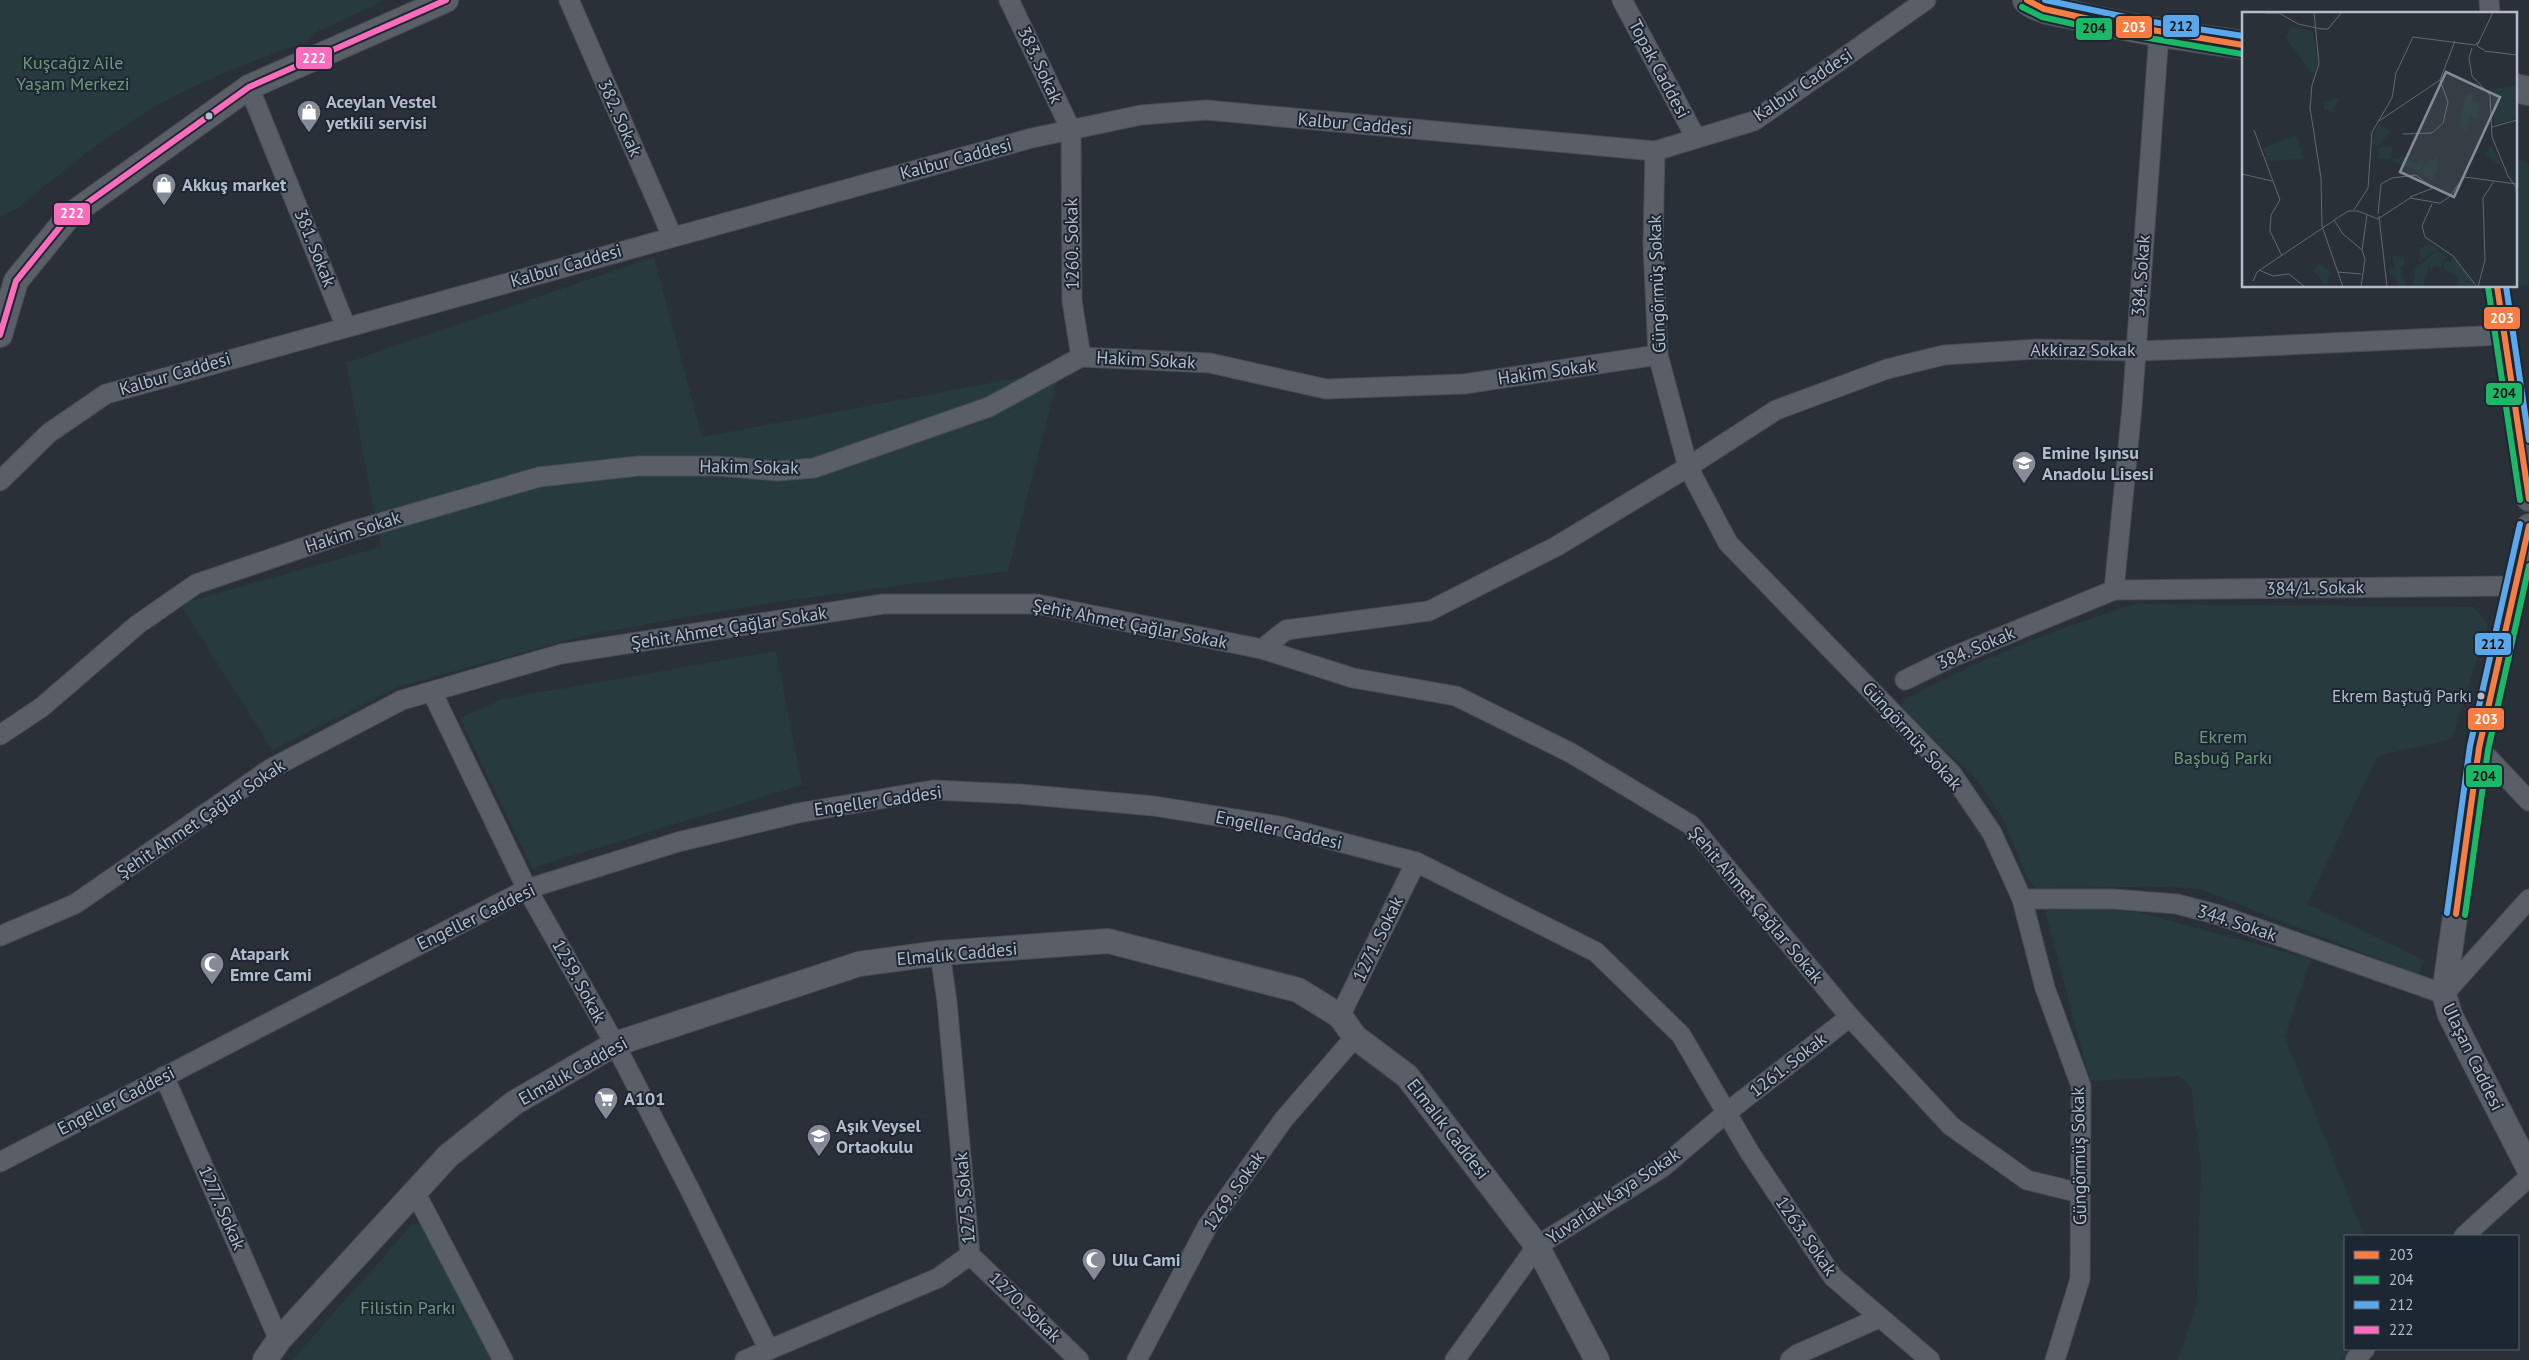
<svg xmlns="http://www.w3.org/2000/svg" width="2529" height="1360" font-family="'PT Sans',sans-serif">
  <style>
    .green { fill: #273a3e }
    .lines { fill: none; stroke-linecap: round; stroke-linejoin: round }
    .minor-casing { stroke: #484c53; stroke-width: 21 }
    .tertiary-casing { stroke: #484c53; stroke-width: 26 }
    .secondary-casing { stroke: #484c53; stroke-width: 30 }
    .minor { stroke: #5a5e66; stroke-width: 19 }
    .tertiary { stroke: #5a5e66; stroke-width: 24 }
    .secondary { stroke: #595d64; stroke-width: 28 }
    .bus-1-casing { stroke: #1d2633; stroke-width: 10 }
    .bus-2-casing { stroke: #1d2633; stroke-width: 10 }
    .bus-3-casing { stroke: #1d2633; stroke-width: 10 }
    .bus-4-casing { stroke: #1d2633; stroke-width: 10 }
    .bus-1 { stroke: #f77d43; stroke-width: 6 }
    .bus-2 { stroke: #1ab867; stroke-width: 6 }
    .bus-3 { stroke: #5aa8eb; stroke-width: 6 }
    .bus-4 { stroke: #fb6dba; stroke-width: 6 }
    .bus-dot { fill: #b4bcc9; stroke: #1d2633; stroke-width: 2 }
    .labels { text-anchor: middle; stroke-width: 4; stroke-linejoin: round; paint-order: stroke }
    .bus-label { font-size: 17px; fill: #b4bcc9; stroke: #1d2633; text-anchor: end }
    .park-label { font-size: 18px; fill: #6b9a76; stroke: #1d2633 }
    .street-label { font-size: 18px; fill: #b4bcc9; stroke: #1d2633 }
    .poi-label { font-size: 18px; font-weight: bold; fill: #b4bcc9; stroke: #1d2633; text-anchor: start }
    .inset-road { fill: none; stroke: #616872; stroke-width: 1 }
    .view { fill: #848b96; fill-opacity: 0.15; stroke: #848b96; stroke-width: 2.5 }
    .inset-edge { fill: none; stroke: #b4bcc9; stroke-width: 2.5 }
    .line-badge { stroke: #1d2633; stroke-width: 2 }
    .badge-label { font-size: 14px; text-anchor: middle; font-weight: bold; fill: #fff }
    .pale-badge-label { font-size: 14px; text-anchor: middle; font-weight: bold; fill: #111 }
  </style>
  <rect width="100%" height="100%" fill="#2a3038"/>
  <!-- green -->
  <g class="green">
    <path d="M0,0H385L310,35L307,41C262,58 216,74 173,97C117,126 67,168 18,208L0,217Z"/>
    <polygon points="2515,158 2529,164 2529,285 2516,287"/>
    <polygon points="654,257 702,437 1060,370 1008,571 776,602 591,634 400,686 272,750 180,604 381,547 346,363"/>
    <path d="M2135,604L2473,607L2488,624L2452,739L2378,756L2307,904L2424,960L2419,975L2200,889L2171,887L2036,888L2029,881L2001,815L1977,780L1901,708L1904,700C1977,660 2055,629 2135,604Z"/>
    <polygon points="776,651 802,785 532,868 460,718 503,699"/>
    <polygon points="2094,909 2138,912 2311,959 2285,1037 2364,1236 2345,1236 2345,1349 2351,1349 2342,1360 2178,1360 2197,1303 2201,1166 2191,1087 2179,1076 2090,1081 2045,910"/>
    <polygon points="423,1224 494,1360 292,1360 412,1225"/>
  </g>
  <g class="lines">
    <defs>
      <g id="minor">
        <polyline points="569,0 672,236"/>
        <polyline points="1009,0 1071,130 1072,301 1081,357"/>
        <polyline points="1622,0 1696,138"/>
        <polyline points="2489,0 2490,14"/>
        <polyline points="249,87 346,327"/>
        <polyline points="1655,151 1653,244 1658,355 1688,467 1728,543 1952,774 1992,833 2022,899 2045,988 2081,1086 2080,1279 2055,1360"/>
        <polyline points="0,481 49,433 106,394 1032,138 1141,115 1206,110 1655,151 1754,121 1926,0"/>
        <polyline points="2114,590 2516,586"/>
        <polyline points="1262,649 1286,630 1429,611 1557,546 1688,467 1776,410 1887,369 1944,355 2037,349 2136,351 2222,348 2503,335"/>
        <polyline points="1905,680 1950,658 2114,590 2132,407 2159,33"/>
        <polyline points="432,692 527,889 615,1044 690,1190 769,1350"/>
        <polyline points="0,735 42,707 137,625 196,584 349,532 539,477 638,466 717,466 778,471 814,468 989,407 1081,357 1210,363 1326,389 1464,384 1658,355"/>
        <polyline points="2479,748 2529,801"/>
        <polyline points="2022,899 2113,899 2177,904 2219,915 2444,994 2529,899"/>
        <polyline points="0,936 75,904 270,769 402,700 561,654 883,604 1037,604 1262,649 1353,678 1456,696 1571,753 1691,825 1850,1017 1951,1126 2027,1180 2080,1193"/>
        <polyline points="1340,1016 1416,862"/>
        <polyline points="164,1076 279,1340"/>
        <polyline points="0,1162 527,889 678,842 798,813 933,790 1020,794 1154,806 1279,826 1416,862 1596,952 1681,1035 1750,1153 1833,1277 1930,1360"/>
        <polyline points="415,1192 503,1360"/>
        <polyline points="2464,1236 2529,1177"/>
        <polyline points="970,1255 1079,1360"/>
        <polyline points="745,1360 938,1278 970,1255 947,1002 940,953"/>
        <polyline points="1137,1360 1208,1225 1284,1119 1355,1037"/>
        <polyline points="1455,1360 1537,1246 1663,1167 1726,1113 1850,1017"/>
        <polyline points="1790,1360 1798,1354 1879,1318"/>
        <polyline points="2355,1360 2365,1349"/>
      </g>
      <g id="tertiary">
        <polyline points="2497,286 2529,499"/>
        <polyline points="0,335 16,281 69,216 249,87 446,0"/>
        <polyline points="2529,526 2479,748 2444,994 2450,1015 2529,1169"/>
        <polyline points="265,1360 279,1340 448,1156 514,1103 615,1044 859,964 940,953 1108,941 1298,990 1340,1016 1355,1037 1407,1076 1537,1246 1597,1360"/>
      </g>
      <g id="secondary">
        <path d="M2027,0C2040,11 2060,12 2077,16C2132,29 2187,37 2243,45"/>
        <polyline points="2515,88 2529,91"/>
      </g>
    </defs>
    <!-- minor casing -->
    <use href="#minor" class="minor-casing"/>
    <!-- tertiary casing -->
    <use href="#tertiary" class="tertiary-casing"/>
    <!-- secondary casing -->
    <use href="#secondary" class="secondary-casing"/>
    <!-- minor -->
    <use href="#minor" class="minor"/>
    <!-- tertiary -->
    <use href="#tertiary" class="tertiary"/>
    <!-- secondary -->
    <use href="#secondary" class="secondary"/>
    <defs>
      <g id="bus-1">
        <polyline points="2027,0 2044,9 2098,21 2243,45"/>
        <polyline points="2497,286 2529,499"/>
        <polyline points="2456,914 2479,748 2529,526"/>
      </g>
      <g id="bus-2">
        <polyline points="2022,7 2042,17 2096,29 2242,54"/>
        <polyline points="2488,287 2520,500"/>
        <polyline points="2465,915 2488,750 2529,566"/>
      </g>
      <g id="bus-3">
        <polyline points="2045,0 2140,20 2243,36"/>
        <polyline points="2506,286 2529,440"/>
        <polyline points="2447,913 2470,746 2520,524"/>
      </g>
      <polyline id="bus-4" points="0,335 16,281 69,216 249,87 446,0"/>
    </defs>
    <!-- bus-1 casing -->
    <use href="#bus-1" class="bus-1-casing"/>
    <!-- bus-2 casing -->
    <use href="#bus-2" class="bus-2-casing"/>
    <!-- bus-3 casing -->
    <use href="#bus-3" class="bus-3-casing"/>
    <!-- bus-4 casing -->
    <use href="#bus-4" class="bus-4-casing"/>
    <!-- bus-1 -->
    <use href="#bus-1" class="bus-1"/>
    <!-- bus-2 -->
    <use href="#bus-2" class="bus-2"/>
    <!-- bus-3 -->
    <use href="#bus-3" class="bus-3"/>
    <!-- bus-4 -->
    <use href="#bus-4" class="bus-4"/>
  </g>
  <!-- icons -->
  <defs>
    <symbol id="shop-pin" viewBox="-11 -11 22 30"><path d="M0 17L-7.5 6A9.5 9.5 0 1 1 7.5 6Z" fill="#848b96" stroke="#1d2633"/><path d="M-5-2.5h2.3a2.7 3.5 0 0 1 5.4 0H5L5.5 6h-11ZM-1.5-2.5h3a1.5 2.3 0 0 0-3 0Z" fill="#fff"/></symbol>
    <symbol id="school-pin" viewBox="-11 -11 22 30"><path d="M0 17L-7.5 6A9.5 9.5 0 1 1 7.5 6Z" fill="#848b96" stroke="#1d2633"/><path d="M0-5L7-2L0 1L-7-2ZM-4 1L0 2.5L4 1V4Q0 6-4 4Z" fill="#fff"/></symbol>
    <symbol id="mosque-pin" viewBox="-11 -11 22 30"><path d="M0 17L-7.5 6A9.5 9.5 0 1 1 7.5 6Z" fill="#848b96" stroke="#1d2633"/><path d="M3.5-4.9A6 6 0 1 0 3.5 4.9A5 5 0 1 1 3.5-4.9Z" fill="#fff"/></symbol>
    <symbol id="supermarket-pin" viewBox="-11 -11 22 30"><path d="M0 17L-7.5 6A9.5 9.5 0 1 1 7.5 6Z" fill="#848b96" stroke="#1d2633"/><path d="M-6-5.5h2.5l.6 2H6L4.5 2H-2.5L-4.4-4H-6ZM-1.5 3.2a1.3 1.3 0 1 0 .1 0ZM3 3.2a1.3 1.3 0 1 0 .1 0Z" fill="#fff"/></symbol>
  </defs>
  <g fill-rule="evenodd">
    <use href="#shop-pin" x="295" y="98" width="28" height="38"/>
    <use href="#shop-pin" x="150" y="171" width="28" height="38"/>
    <use href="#school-pin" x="2010" y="449" width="28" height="38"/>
    <use href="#mosque-pin" x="198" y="950" width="28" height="38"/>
    <use href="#supermarket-pin" x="592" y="1085" width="28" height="38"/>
    <use href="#school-pin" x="805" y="1122" width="28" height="38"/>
    <use href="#mosque-pin" x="1080" y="1246" width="28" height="38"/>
  </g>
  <!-- markers -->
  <g class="bus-dot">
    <circle cx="209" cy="116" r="4.5"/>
    <circle cx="2481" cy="696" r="4.5"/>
  </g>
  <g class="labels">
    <!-- bus labels -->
    <g class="bus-label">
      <text x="2472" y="702">Ekrem Baştuğ Parkı</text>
    </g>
    <!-- park labels -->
    <g class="park-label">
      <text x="73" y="69">Kuşcağız Aile<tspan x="73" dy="21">Yaşam Merkezi</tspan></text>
      <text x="2223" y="743">Ekrem<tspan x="2223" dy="21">Başbuğ Parkı</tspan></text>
      <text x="408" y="1314">Filistin Parkı</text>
    </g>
    <!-- street labels -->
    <g class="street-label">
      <text transform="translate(1040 65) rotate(65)" y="6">383. Sokak</text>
      <text transform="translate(1659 69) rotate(62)" y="6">Topak Caddesi</text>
      <text transform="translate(1803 85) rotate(-34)" y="6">Kalbur Caddesi</text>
      <text transform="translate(620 118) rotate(66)" y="6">382. Sokak</text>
      <text transform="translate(1355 124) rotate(5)" y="6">Kalbur Caddesi</text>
      <text transform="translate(956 159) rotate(-15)" y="6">Kalbur Caddesi</text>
      <text transform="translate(1072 244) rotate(-91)" y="6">1260. Sokak</text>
      <text transform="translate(315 248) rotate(68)" y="6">381. Sokak</text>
      <text transform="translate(566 266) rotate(-16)" y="6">Kalbur Caddesi</text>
      <text transform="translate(2141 276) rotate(-86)" y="6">384. Sokak</text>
      <text transform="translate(1657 284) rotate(-92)" y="6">Güngörmüş Sokak</text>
      <text x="2083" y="356">Akkiraz Sokak</text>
      <text transform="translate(1146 360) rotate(3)" y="6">Hakim Sokak</text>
      <text transform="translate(1547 372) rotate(-8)" y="6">Hakim Sokak</text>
      <text transform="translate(175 374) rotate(-16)" y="6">Kalbur Caddesi</text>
      <text transform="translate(749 467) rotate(1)" y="6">Hakim Sokak</text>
      <text transform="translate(353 532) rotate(-18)" y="6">Hakim Sokak</text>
      <text transform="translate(2315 588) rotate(-1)" y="6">384/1. Sokak</text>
      <text transform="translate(1130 624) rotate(11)" y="6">Şehit Ahmet Çağlar Sokak</text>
      <text transform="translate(729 628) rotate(-9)" y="6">Şehit Ahmet Çağlar Sokak</text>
      <text transform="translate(1976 648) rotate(-23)" y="6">384. Sokak</text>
      <text transform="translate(1912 736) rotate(48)" y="6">Güngörmüş Sokak</text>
      <text transform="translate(878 801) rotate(-8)" y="6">Engeller Caddesi</text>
      <text transform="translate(201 819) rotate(-34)" y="6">Şehit Ahmet Çağlar Sokak</text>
      <text transform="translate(1279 830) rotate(12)" y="6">Engeller Caddesi</text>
      <text transform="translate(1756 905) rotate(50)" y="6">Şehit Ahmet Çağlar Sokak</text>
      <text transform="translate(476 917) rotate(-26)" y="6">Engeller Caddesi</text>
      <text transform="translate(2237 923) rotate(18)" y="6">344. Sokak</text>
      <text transform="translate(1378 939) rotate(-64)" y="6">1271. Sokak</text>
      <text transform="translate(957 954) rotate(-5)" y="6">Elmalık Caddesi</text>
      <text transform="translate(579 981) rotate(61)" y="6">1259. Sokak</text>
      <text transform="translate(2473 1057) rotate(64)" y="6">Ulaşan Caddesi</text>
      <text transform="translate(1788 1065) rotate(-38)" y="6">1261. Sokak</text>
      <text transform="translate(573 1071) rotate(-29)" y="6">Elmalık Caddesi</text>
      <text transform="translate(116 1101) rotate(-27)" y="6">Engeller Caddesi</text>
      <text transform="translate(1448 1129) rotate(52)" y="6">Elmalık Caddesi</text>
      <text transform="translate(2079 1156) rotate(-91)" y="6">Güngörmüş Sokak</text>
      <text transform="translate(1234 1191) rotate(-55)" y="6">1269. Sokak</text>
      <text transform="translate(1613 1196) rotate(-34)" y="6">Yuvarlak Kaya Sokak</text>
      <text transform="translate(965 1198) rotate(-95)" y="6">1275. Sokak</text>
      <text transform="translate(222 1208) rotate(66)" y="6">1277. Sokak</text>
      <text transform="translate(1806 1236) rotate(55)" y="6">1263. Sokak</text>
      <text transform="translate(1025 1307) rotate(44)" y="6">1270. Sokak</text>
    </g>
    <!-- poi labels -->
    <g class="poi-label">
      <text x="326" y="108">Aceylan Vestel<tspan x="326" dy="21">yetkili servisi</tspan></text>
      <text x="182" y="191">Akkuş market</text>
      <text x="2042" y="459">Emine Işınsu<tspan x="2042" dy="21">Anadolu Lisesi</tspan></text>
      <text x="230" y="960">Atapark<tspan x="230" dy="21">Emre Cami</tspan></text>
      <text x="624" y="1105">A101</text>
      <text x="836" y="1132">Aşık Veysel<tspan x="836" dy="21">Ortaokulu</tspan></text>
      <text x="1112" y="1266">Ulu Cami</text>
    </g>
  </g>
  <!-- overview -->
  <g transform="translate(2242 12)">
    <rect width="275" height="275" fill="#2a3038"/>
    <path d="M49,14L70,19L76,47L73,60L70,62L44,26ZM275,73V106L252,113L251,87L247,78ZM231,81L230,90L238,92L236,106L228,105L224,120L217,114L224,82ZM96,85L97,90L89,99L82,98V90ZM136,111L149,119L136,134L130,132ZM54,124L62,147L26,149L21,136ZM151,134L149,147L136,146L137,136ZM249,134L254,141L261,157L243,142ZM161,143L175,152L177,148L184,149L178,159L150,150L151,146L157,147ZM195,147V158L188,172L180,160L175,163L186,149ZM188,232L196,237L177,250L178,236ZM195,239L203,241L198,244L204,242L199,256L193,254L186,259L191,249L187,254L181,275H171L173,255ZM151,244L161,245L163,253L159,255L164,275H157L155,265L147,262V257H152ZM211,244L231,268L230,275H216L215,265L201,256L203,249L208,251ZM78,252L90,261L83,273L71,259Z" fill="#273a3e"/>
    <path class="inset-road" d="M72,0L77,52L70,73L68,96L79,166L80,214L101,275M23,1H37L56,12L80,17H86L100,0M230,36L227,46L230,64L248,83L250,125L266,164M242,38L235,34L251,0M242,39L275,43M137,109L198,68L213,29M250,115L275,108M12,118L38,188L29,203L28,219L40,244M161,122L190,121L201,111L206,90L198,68M0,162L30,169M266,164L274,175L275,185M168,185L191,176M190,192L180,214L183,225L211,244L235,275M197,192L207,185L222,165L275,172M112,198L126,176L130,120L150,86L154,61L171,25L233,33L238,29M136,202L139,172L150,166L174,163L191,176L208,182M137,204L145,275M92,208L101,222L120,238L123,247L119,275M275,209V231M120,238L125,203M17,258L31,264L47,262L63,275M96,260L119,262M11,269L15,260L106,199H116L136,207L168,186L197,191M236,275L243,248L241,186L252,169"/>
    <path class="view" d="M204,60L258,85L212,185L158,160Z"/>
    <rect width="275" height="275" class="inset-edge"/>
  </g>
  <g class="line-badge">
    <rect x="2162" y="14" width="38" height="24" rx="5" fill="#5aa8eb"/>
    <rect x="2115" y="15" width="38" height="24" rx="5" fill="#f77d43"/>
    <rect x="2075" y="17" width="38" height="24" rx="5" fill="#1ab867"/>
    <rect x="295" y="46" width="38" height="24" rx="5" fill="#fb6dba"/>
    <rect x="53" y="202" width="38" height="24" rx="5" fill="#fb6dba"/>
    <rect x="2483" y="306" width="38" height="24" rx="5" fill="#f77d43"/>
    <rect x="2485" y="382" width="38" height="24" rx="5" fill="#1ab867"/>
    <rect x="2474" y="632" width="38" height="24" rx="5" fill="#5aa8eb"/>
    <rect x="2467" y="707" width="38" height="24" rx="5" fill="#f77d43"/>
    <rect x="2465" y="764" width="38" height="24" rx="5" fill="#1ab867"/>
  </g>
  <g class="badge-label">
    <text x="2134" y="32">203</text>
    <text x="314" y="63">222</text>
    <text x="72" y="218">222</text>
    <text x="2502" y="323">203</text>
    <text x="2486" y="724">203</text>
  </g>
  <g class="pale-badge-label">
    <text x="2181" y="31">212</text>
    <text x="2094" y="33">204</text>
    <text x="2504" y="398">204</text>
    <text x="2493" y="649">212</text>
    <text x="2484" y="781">204</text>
  </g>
  <!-- legend -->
  <rect x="2344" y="1235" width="175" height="115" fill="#1d2633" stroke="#59626f"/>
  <rect x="2354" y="1251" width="25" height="8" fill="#f77d43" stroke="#59626f"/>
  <text x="2389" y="1260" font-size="15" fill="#b4bcc9">203</text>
  <rect x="2354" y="1276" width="25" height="8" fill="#1ab867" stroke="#59626f"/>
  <text x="2389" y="1285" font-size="15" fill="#b4bcc9">204</text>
  <rect x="2354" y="1301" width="25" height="8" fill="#5aa8eb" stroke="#59626f"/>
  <text x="2389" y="1310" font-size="15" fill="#b4bcc9">212</text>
  <rect x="2354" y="1326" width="25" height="8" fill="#fb6dba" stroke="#59626f"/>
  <text x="2389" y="1335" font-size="15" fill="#b4bcc9">222</text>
</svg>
